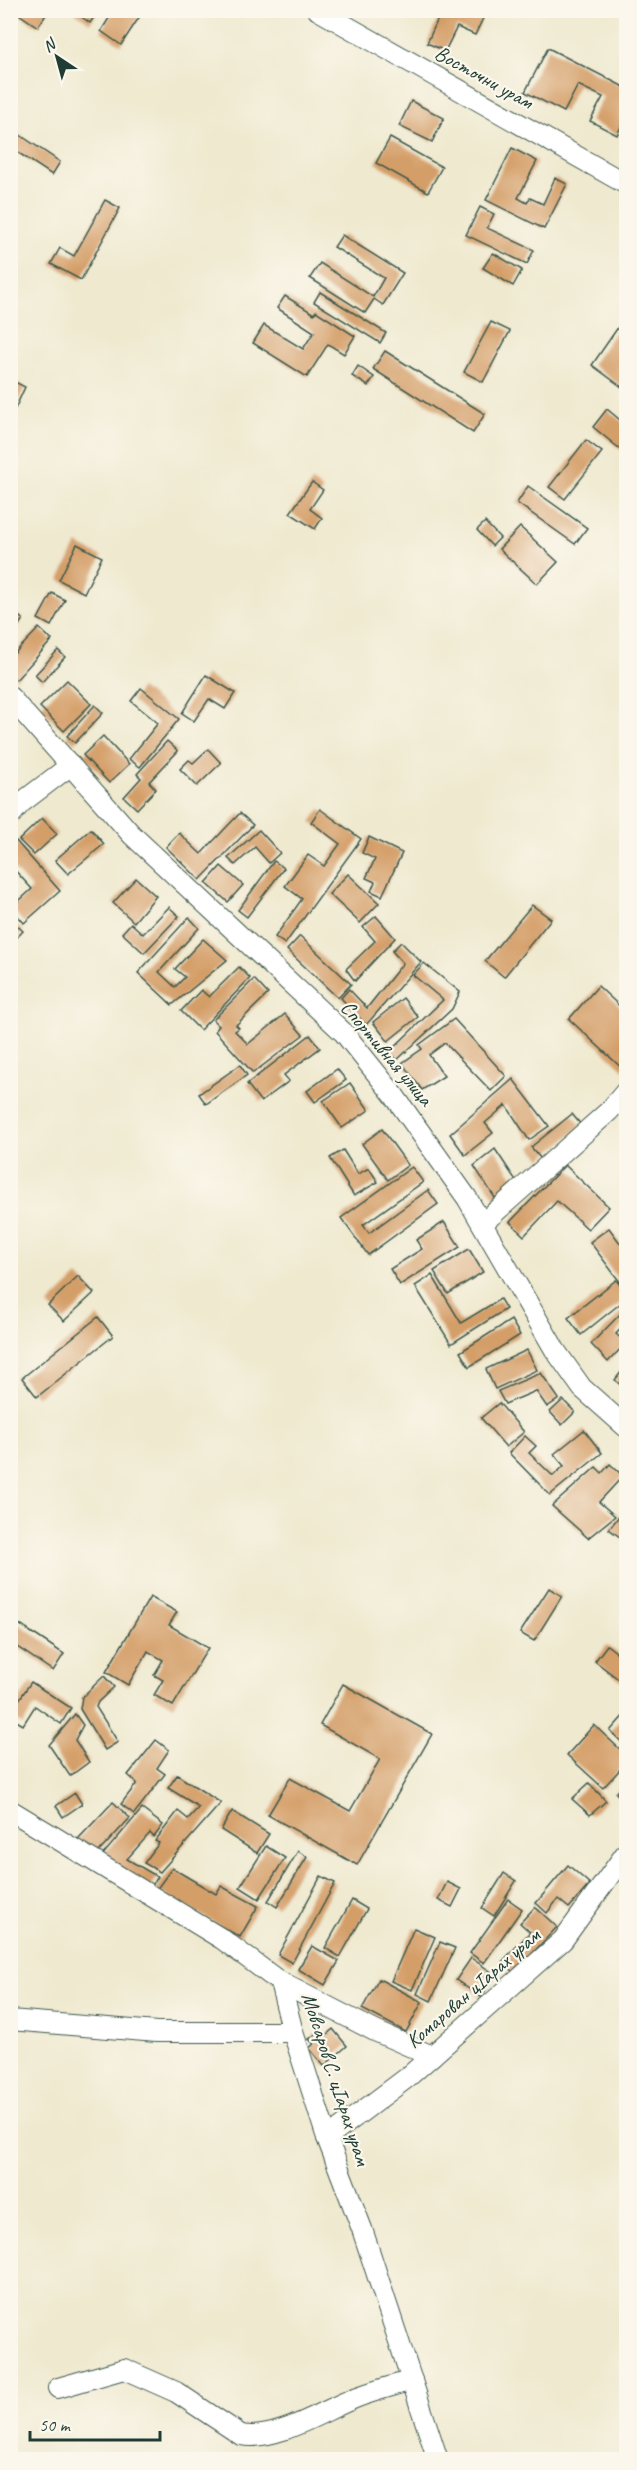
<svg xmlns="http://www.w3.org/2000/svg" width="637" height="2470" font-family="Caveat,sans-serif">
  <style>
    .building { fill: #d49e68 }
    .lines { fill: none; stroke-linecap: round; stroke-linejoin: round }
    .street-casing { stroke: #3e574b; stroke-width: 22 }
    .street { stroke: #fff; stroke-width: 20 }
    .labels { text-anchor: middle; stroke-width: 4.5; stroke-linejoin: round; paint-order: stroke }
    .street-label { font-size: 21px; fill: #1f3d34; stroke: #fbf7ec }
  </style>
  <rect width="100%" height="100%" fill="#fbf7ec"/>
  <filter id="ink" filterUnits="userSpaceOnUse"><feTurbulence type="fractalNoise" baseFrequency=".0167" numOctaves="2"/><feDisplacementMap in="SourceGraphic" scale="12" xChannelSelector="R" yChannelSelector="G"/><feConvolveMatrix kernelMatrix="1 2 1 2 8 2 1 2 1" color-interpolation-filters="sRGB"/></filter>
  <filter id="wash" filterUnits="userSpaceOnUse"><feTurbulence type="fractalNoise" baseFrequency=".008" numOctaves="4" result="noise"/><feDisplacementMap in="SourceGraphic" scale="24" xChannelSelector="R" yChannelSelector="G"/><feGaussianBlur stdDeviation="1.35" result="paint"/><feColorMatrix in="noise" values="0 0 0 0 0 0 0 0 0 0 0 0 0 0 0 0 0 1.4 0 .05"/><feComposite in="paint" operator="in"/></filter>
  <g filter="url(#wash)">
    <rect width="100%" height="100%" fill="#efe9cf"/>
    <g id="blocks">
      <!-- building -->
      <g class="building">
        <polygon points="13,10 49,10 38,27"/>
        <polygon points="72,10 99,10 90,23"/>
        <polygon points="114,10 144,10 121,45 101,31"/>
        <polygon points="442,10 487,10 475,35 457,27 445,51 427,43"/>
        <polygon points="548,48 626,88 626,116 617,135 590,121 603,97 578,85 564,112 525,92"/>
        <polygon points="411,101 444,118 432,142 399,126"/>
        <polygon points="20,135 60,162 52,175 11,148"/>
        <polygon points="390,138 442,167 428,192 376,163"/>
        <polygon points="512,148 537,161 518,198 527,203 530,198 543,204 555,178 567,184 544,229 486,200"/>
        <polygon points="105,200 120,208 81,280 51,264 60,248 74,256"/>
        <polygon points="480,207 494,214 487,228 534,250 527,264 466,235"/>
        <polygon points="342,235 403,273 383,305 374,299 365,313 310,278 320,263 373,297 384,278 334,247"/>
        <polygon points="493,253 522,270 513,286 483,268"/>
        <polygon points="320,292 386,333 380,343 314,302"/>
        <polygon points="285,296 314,314 316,311 355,336 344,354 328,344 307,377 253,343 264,325 303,349 314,332 277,308"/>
        <polygon points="623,320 626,322 626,355 621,362 626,366 626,390 592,365"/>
        <polygon points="491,322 510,331 483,382 464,372"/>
        <polygon points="385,351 485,414 473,433 373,369"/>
        <polygon points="358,366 374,377 368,386 352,376"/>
        <polygon points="13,381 25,387 14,411 10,409 10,387"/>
        <polygon points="607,409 626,425 626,454 593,427"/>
        <polygon points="586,440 602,452 565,499 549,487"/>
        <polygon points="312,482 323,490 310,509 322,518 315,529 290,513"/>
        <polygon points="528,486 587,528 575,544 517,503"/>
        <polygon points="485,522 500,538 492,546 477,530"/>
        <polygon points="520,527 558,562 537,584 499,549"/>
        <polygon points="77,544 102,557 84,593 59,580"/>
        <polygon points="52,593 65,600 51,626 38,619"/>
        <polygon points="10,611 23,619 15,631 10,628"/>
        <polygon points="39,628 52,640 16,680 10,674 10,658"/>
        <polygon points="58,650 65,657 42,682 35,675"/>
        <polygon points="206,675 235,693 225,709 209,699 194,721 182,713"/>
        <polygon points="67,680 91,704 64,731 40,707"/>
        <polygon points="141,688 179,719 140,767 129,759 158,723 131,701"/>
        <polygon points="95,705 103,713 75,743 67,736"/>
        <polygon points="103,736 129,764 109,783 83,755"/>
        <polygon points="167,741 178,751 149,782 156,789 137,809 124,797 141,778 137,774"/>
        <polygon points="208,749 221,763 197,786 180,769 189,760 193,763"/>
        <polygon points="320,809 361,839 285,944 275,937 302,899 285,886 308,855 324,866 340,844 311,822"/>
        <polygon points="240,813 253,825 200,880 166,847 179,833 201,854"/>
        <polygon points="42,818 57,834 34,855 19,840"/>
        <polygon points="91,829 104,844 68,874 55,860"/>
        <polygon points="259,830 280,853 269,863 255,847 235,865 228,858"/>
        <polygon points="369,837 402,853 382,896 371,891 375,882 366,878 375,859 362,853"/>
        <polygon points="16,841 60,891 24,923 11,908 32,889 10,865 10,846"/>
        <polygon points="274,861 284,868 247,917 238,910"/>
        <polygon points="221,866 243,885 228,902 206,883"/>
        <polygon points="348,874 379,903 360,923 329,894"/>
        <polygon points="136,878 156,896 134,922 113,903"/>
        <polygon points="532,905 551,919 504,977 485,961"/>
        <polygon points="169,907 179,916 144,953 122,933 131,923 143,934"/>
        <polygon points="376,916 395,938 355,981 346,969 375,941 363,927"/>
        <polygon points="189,917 199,928 159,972 175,987 185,977 175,969 203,939 227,960 172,1005 138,973"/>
        <polygon points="10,919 23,931 10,945"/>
        <polygon points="300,936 351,984 338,998 287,950"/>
        <polygon points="401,942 421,962 366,1025 341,998 349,989 367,1008 403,963 392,951"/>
        <polygon points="424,963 460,992 452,1009 397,1060 389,1052 443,1000 413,975"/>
        <polygon points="239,967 250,978 200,1030 181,1011 201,990 209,997"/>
        <polygon points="254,979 268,994 236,1025 239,1028 235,1031 248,1044 285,1014 303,1035 253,1073 215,1031 219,1026 213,1020"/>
        <polygon points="598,986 626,1012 625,1071 569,1019"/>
        <polygon points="403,998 418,1017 388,1041 373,1022"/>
        <polygon points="454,1019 506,1076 491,1091 445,1043 429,1055 444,1076 422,1090 402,1063 422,1049 419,1045"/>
        <polygon points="310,1035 320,1048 284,1075 289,1081 261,1102 247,1084"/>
        <polygon points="240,1065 247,1075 206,1104 199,1094"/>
        <polygon points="337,1069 346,1080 315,1102 307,1091"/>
        <polygon points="513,1079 549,1126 529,1140 506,1105 485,1123 493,1133 465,1155 450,1134"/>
        <polygon points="350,1083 369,1110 342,1128 323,1101"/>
        <polygon points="572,1114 582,1126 541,1159 531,1147"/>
        <polygon points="382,1129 408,1165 388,1180 362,1144"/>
        <polygon points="495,1149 517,1182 495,1198 474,1166"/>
        <polygon points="343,1150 358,1174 369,1168 378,1182 354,1196 330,1158"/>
        <polygon points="565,1165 609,1207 588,1229 557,1201 524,1236 510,1222"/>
        <polygon points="412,1167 423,1182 363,1225 369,1233 428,1190 438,1204 368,1255 341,1218"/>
        <polygon points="444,1222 460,1247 400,1285 390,1269 422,1249 416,1240"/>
        <polygon points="609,1228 626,1251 626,1290 590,1242"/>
        <polygon points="469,1249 483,1272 448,1294 434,1271"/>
        <polygon points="432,1275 461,1323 500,1299 506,1309 451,1344 415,1286"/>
        <polygon points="78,1276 94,1293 64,1321 48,1305"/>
        <polygon points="616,1280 626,1292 626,1299 581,1335 568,1318"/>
        <polygon points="626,1308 626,1323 616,1334 626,1343 608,1362 591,1344"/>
        <polygon points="98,1317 113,1336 37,1397 22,1378"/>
        <polygon points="511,1320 520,1335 469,1367 460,1352"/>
        <polygon points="527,1350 537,1370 495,1389 486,1369"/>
        <polygon points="626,1366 626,1390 615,1380"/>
        <polygon points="541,1373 559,1399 547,1407 536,1391 505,1404 498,1391"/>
        <polygon points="563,1400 575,1412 562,1425 550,1412"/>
        <polygon points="499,1403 524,1432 506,1447 481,1418"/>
        <polygon points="584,1430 602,1453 550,1495 509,1453 525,1436 536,1446 529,1453 553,1476 564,1466 554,1454"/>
        <polygon points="610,1464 623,1476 599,1502 615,1516 588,1538 552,1506 596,1467 602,1473"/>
        <polygon points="626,1507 626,1537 624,1540 609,1529"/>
        <polygon points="549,1588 562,1596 534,1641 520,1633"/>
        <polygon points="150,1597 177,1612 169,1625 208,1648 173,1706 154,1695 163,1680 154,1675 163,1660 148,1651 128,1685 106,1672"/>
        <polygon points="11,1619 64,1654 53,1671 10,1642"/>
        <polygon points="607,1645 626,1660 626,1685 595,1661"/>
        <polygon points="104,1676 114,1687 98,1702 96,1707 118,1742 105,1750 80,1709 82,1697"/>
        <polygon points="31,1682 71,1708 61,1724 35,1706 23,1725 10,1717 10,1713"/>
        <polygon points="343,1684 432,1734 357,1865 268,1815 290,1778 350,1811 380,1759 320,1725"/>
        <polygon points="626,1713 626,1746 610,1731"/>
        <polygon points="75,1714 83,1725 75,1740 89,1762 70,1776 49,1745"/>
        <polygon points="594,1725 626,1755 626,1763 603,1788 567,1755"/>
        <polygon points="156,1740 169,1750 157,1768 165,1774 134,1814 121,1804 137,1783 128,1775"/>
        <polygon points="177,1775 221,1803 160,1872 144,1863 159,1843 155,1841 178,1811 188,1819 199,1807 168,1788"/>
        <polygon points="589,1783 606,1801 590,1815 572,1799"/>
        <polygon points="625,1784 626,1786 626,1804 616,1793"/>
        <polygon points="75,1793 82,1804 63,1817 56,1806"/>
        <polygon points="113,1802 130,1818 96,1855 78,1839"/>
        <polygon points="142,1809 163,1825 154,1837 150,1833 127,1859 158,1877 149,1889 100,1858"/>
        <polygon points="232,1811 269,1834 257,1853 221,1830"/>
        <polygon points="266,1846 285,1858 259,1899 240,1887"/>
        <polygon points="298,1851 307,1857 277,1907 268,1901"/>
        <polygon points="568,1865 590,1884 569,1908 558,1899 547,1913 536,1903"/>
        <polygon points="172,1868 216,1894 221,1886 258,1906 240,1937 156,1890"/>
        <polygon points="504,1873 516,1881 494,1916 482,1908"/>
        <polygon points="321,1876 335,1883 292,1963 278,1955"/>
        <polygon points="447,1882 461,1889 452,1907 438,1900"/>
        <polygon points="508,1899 522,1909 484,1963 470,1953"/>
        <polygon points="352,1900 367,1909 340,1957 325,1948"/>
        <polygon points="535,1907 557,1927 514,1973 502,1962 530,1932 520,1923"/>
        <polygon points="414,1928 435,1937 412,1990 391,1981"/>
        <polygon points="440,1942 455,1948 431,2001 417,1994"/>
        <polygon points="312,1946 339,1961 325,1985 298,1969"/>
        <polygon points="471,1958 496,1975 481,1997 456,1980"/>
        <polygon points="379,1979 422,2002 406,2032 362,2009"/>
        <polygon points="333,2029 347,2046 324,2066 309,2048 314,2044 309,2039 321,2030 326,2035"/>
      </g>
    </g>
  </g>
  <g filter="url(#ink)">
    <use href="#blocks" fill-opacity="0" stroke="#3e574b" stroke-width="1.5"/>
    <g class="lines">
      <defs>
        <g id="street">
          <polyline points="318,10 626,184"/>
          <polyline points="10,697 132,835 344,1033 393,1094 467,1198 555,1350 582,1388 626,1427"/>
          <polyline points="10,816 21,803 71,765"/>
          <polyline points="483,1223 609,1111 626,1091"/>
          <polyline points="10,1810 222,1939 280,1982 293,2032 327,2138 362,2229 438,2460"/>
          <polyline points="280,1982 375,2031 432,2056"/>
          <polyline points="10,2020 157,2032 293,2032"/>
          <polyline points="327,2138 408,2077 563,1940 626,1853"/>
          <path d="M58,2388L124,2369L176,2392L241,2435C275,2442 322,2411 355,2398C373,2391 393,2386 412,2380"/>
        </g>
      </defs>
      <!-- street casing -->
      <use href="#street" class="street-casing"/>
      <!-- street -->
      <use href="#street" class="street"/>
    </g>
  </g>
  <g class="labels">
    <!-- street labels -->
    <g class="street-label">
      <text transform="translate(484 77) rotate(29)" y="7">Восточни урам</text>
      <text transform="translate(387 1053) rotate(50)" y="7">Спортивная улица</text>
      <text transform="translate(473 1988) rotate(-41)" y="7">Комарован цIарах урам</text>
      <text transform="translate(336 2079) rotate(72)" y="7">Мовсаров С. цIарах урам</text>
    </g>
  </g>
  <!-- margin -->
  <rect width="637" height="2470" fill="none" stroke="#fbf7ec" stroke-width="36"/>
  <!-- north arrow -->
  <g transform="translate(57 57) rotate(324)" stroke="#fbf7ec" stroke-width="4.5" paint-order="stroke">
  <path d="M0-4.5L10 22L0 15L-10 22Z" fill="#1f3d34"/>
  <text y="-9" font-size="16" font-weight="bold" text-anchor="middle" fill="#1f3d34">N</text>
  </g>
  <!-- scale -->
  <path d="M30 2431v9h130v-9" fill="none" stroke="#1f3d34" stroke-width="3"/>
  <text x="39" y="2431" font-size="18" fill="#1f3d34" stroke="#fbf7ec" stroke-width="4.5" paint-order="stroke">50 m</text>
</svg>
